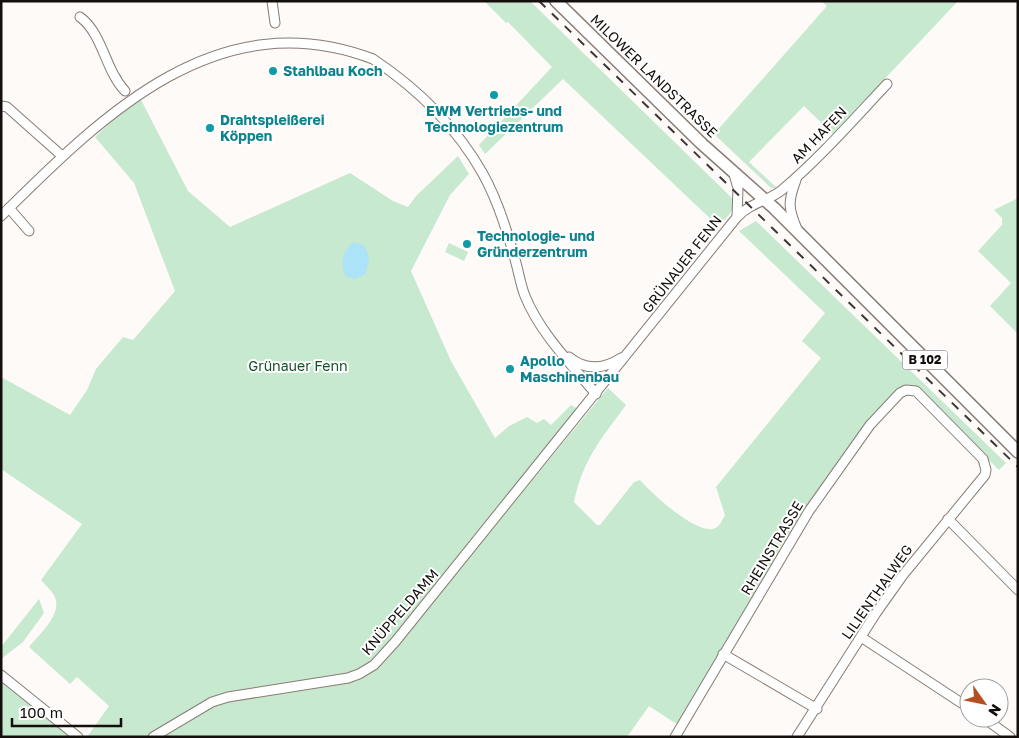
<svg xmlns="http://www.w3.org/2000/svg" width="1019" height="738" font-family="'Golos Text',sans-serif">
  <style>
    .green { fill: #c7e9cf }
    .water { fill: #ace3f9 }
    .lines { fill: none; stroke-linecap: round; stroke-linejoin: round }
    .minor-casing { stroke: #897b74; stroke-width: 11 }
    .major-casing { stroke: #897b74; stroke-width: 14 }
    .minor { stroke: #fff; stroke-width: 9 }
    .major { stroke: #fff; stroke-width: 11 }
    .rail { stroke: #3b3734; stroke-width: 2; stroke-dasharray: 9 9; stroke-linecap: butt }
    .culture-dot { fill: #0f9aa8; stroke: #fff; stroke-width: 2 }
    .labels { text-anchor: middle; stroke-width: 4; stroke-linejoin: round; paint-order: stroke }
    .shield { fill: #fff; stroke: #5a5755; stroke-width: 1 }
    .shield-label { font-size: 12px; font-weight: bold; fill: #140f0c }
    .culture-label { font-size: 14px; font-weight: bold; fill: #0d838f; stroke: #fff; text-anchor: start }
    .street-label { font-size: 14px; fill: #140f0c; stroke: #fff }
    .park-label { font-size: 14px; fill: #14502a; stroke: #fff }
  </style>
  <rect width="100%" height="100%" fill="#fdfaf8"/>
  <!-- green -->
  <g class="green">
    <path d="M484,1H530L734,200C734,212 727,219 717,225L563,79L485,154L479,145L552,67L508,22L506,23Z"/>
    <polygon points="821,1 958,1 833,134 804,106 749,162 777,188 771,188 714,134 827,6"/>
    <path d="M139,96L188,191L230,227L350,173L393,201L408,207L416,196L458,156L469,174L450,195L411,271L451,361L495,438L509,426L527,417L537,423L544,419L551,425L571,405L578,409L394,638L371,663L359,671L210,699L147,737H87L109,706L77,677L70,684L29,647C39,634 64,614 54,595C51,590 45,585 41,580L82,524L1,469V377L70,415L87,390L96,369L123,337L133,340L175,291L134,183L95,137Z"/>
    <polygon points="1018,198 1018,334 990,306 1011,283 978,251 1002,225 1002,218 994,210"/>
    <path d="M756,221L1006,463L999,470L918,391L905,387L809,508L724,644L678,725L649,706L627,737H160L223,701L347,681L397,645L608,388L626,405C601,439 583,459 574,502L597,525H600L634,482L640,480C652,494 695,533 713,529C720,527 722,520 725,515L716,487L821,358L802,341L825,313L739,231Z"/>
    <polygon points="449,243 468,252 464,261 445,252"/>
    <polygon points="39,599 44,613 23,642 1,659 1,647"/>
    <polygon points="1,680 72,737 1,737"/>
  </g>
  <!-- water -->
  <path class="water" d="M354,242L365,246L369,258L366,274L355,279L346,276C339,265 343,249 354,242Z"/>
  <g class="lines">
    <defs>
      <g id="minor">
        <polyline points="272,1 275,23"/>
        <path d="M80,17C103,34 105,70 125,91"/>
        <polyline points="1,106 7,107 61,155"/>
        <polyline points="733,171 738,188 737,217"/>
        <path d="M796,180C788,201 788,208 797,229"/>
        <polyline points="9,208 29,231"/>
        <path d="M1,216C102,116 217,0 373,59C418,89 456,126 483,174C498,201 508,233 516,263C519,274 521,286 525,296C540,333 571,364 596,394"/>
        <path d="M569,357C586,371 604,369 621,358"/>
        <polyline points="948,519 1018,590"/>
        <polyline points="861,637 969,708"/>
        <polyline points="723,654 817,709"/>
        <polyline points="1,675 78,737"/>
        <polyline points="984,718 1010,737"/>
        <path d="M153,737L212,702L228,697L348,678L359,674L374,665L395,642L737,217C753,201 767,202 782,190C820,158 853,120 887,84"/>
        <polyline points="675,737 809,511 870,425 900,393 906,390 916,391 983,459 986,470 985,475 903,575 876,613 797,737"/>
      </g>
      <polyline id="major" points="556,1 702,144 774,208 1018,452"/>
    </defs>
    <!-- minor casing -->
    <use href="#minor" class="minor-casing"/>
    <!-- major casing -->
    <use href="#major" class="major-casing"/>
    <!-- minor -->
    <use href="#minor" class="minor"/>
    <!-- major -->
    <use href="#major" class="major"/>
    <!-- rail -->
    <polyline class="rail" points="539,1 1018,467"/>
  </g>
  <!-- markers -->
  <g class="culture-dot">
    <circle cx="273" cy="71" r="5"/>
    <circle cx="494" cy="95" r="5"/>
    <circle cx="210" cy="128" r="5"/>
    <circle cx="467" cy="244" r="5"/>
    <circle cx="510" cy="369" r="5"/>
  </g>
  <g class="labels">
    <!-- shield labels -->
    <rect class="shield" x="902.5" y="350.5" width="45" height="19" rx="4"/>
    <g class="shield-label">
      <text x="925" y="364">B 102</text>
    </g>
    <!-- culture labels -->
    <g class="culture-label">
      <text x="283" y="76">Stahlbau Koch</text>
      <text x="494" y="116" text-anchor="middle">EWM Vertriebs- und<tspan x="494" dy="16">Technologiezentrum</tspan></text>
      <text x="220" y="125">Drahtspleißerei<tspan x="220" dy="16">Köppen</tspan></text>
      <text x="477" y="241">Technologie- und<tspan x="477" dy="16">Gründerzentrum</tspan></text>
      <text x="520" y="366">Apollo<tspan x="520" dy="16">Maschinenbau</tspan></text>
    </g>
    <!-- street labels -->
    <g class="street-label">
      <text transform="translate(654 76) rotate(44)" y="5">MILOWER LANDSTRASSE</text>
      <text transform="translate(819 135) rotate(-46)" y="5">AM HAFEN</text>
      <text transform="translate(682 264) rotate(-52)" y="5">GRÜNAUER FENN</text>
      <text transform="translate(772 548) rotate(-59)" y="5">RHEINSTRASSE</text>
      <text transform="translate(877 592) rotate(-55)" y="5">LILIENTHALWEG</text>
      <text transform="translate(400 612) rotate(-49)" y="5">KNÜPPELDAMM</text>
    </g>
    <!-- park labels -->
    <g class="park-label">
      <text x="298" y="371">Grünauer Fenn</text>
    </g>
  </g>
  <!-- border -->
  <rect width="1019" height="738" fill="none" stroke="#140f0c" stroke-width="5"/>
  <!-- north arrow -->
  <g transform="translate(984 703) rotate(123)"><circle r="24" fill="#ffffff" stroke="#a19f9e"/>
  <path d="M0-4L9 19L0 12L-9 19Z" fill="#b54f21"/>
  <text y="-8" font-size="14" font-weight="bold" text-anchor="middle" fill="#140f0c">N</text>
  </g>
  <!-- scale -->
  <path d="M12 718v8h109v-8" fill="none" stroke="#140f0c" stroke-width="2.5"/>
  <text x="20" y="718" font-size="15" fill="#140f0c" stroke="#ffffff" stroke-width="4" paint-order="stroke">100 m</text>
</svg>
